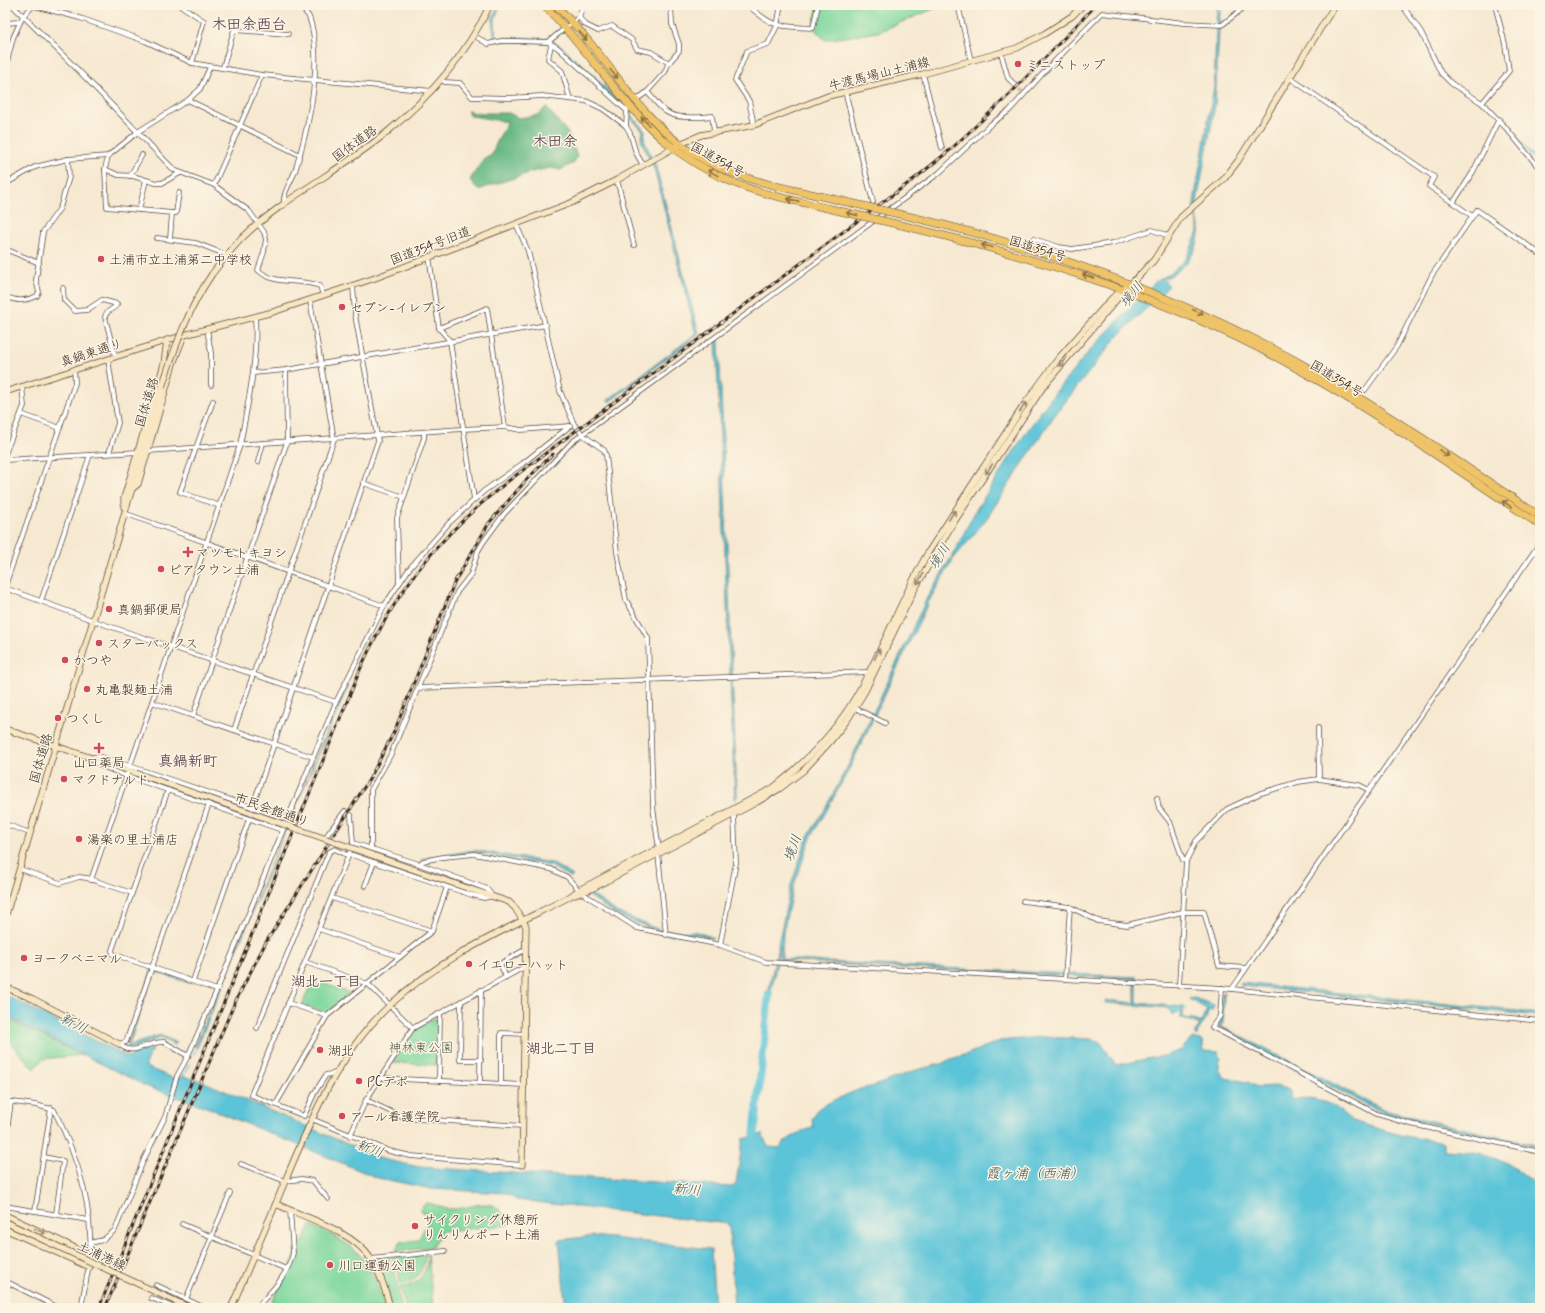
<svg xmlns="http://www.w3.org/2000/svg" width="1545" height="1313" font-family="Mynerve,'Klee One',sans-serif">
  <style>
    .green { fill: #7dd79c; stroke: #5c805d }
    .forest { fill: #66b884; stroke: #507151 }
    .water { fill: #5cc4d8; stroke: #4c777b }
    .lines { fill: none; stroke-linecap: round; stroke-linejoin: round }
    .stream { stroke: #5cc4d8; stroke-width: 1.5 }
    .river { stroke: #5cc4d8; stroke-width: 8 }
    .street-tunnel { stroke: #d1c3ad; stroke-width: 4; stroke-dasharray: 4 2; stroke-linecap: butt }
    .street-casing { stroke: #574739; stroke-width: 5.5 }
    .secondary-casing { stroke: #574739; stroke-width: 7 }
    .highway-casing { stroke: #574739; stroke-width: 8 }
    .street { stroke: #fff; stroke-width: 4 }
    .secondary { stroke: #f9e7c3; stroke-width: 5.5 }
    .highway { stroke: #efc469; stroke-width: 7 }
    .rail-casing { stroke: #3b2a1e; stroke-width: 3 }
    .rail { stroke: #fcf5e5; stroke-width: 1.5; stroke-dasharray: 4.5; stroke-linecap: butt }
    .secondary-bridge-casing { stroke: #574739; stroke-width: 7; stroke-linecap: butt }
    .highway-bridge-casing { stroke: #574739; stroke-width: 8; stroke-linecap: butt }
    .secondary-bridge { stroke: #f9e7c3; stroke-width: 5.5 }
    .highway-bridge { stroke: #efc469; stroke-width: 7 }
    .oneway { stroke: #8c6f40 }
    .oneway2 { stroke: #9a8870 }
    .poi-dot { fill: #d1495b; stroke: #fcf5e5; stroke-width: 1.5 }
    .labels { text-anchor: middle; stroke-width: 3; stroke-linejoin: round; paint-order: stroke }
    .poi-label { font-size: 13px; fill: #3b2a1e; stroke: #fcf5e5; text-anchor: start }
    .street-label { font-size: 13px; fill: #3b2a1e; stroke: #fcf5e5 }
    .park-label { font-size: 13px; fill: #4c553e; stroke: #fcf5e5 }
    .water-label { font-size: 14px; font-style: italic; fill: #455856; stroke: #fcf5e5 }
    .neighbourhood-label { font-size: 14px; font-weight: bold; fill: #695058; stroke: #fcf5e5 }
    .quarter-label { font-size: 15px; font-weight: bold; fill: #695058; stroke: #fcf5e5 }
  </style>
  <rect width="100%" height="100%" fill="#fcf5e5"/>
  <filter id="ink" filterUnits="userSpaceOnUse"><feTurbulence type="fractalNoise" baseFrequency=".025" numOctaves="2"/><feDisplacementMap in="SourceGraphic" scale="8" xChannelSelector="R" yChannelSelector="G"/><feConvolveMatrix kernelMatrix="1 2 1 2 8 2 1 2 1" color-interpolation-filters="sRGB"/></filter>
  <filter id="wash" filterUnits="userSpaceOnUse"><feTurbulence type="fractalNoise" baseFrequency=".012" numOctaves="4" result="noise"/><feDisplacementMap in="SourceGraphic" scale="16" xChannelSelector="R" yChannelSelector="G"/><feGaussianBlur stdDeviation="0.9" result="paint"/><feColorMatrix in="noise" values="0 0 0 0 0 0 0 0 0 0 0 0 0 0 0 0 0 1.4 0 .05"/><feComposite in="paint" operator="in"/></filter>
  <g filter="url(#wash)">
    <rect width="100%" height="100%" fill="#f7e9d1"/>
    <!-- green -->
    <g class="green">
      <polygon points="818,5 943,5 878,32 825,40 813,28"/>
      <polygon points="313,979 350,993 327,1013 302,1005"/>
      <polygon points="5,1018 82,1055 43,1059 34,1069 5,1037"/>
      <polygon points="435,1018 438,1020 437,1065 393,1063 414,1030"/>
      <path d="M426,1203C434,1203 441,1209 450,1209C470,1210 489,1194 504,1215H509L510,1225L443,1231L432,1247L396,1252L395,1250L401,1242L418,1240L431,1217L419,1210Z"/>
      <path d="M311,1225C359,1247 370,1256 385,1308H269Z"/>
      <path d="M426,1254C423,1271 418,1281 400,1285L399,1273L392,1257Z"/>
      <path d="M428,1254L433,1308H406L400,1287C420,1286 427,1272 428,1254Z"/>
      <path d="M389,1257C389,1263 393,1267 395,1273C398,1284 398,1296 402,1308H392L373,1259Z"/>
    </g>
    <!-- forest -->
    <polygon class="forest" points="546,107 568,133 577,156 574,163 560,170 551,168 535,171 478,190 470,180 484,158 491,156 499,137 508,122 472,116 468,114 468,110 475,113 509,113 519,118 538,115"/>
    <!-- water -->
    <g class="water">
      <polygon points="497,5 500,5 495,20 496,39 516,37 548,39 561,46 629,109 629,113 645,131 644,140 656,167 699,334 609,402 608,400 696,334 654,168 641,140 643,131 627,114 627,111 551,43 495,41 492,20 498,6"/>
      <path d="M1217,5H1219L1220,11L1215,105L1195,213C1208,239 1189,269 1163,279L1169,286L1116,338L1054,416L985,521L954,558L930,599L852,763L826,812L811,837L793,888L783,932L782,959L877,965L1137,977V1003L1184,1007L1183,1017L1187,1019L1191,1018L1201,1023L1207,1009L1189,999L1194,998L1214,1005L1212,1011L1209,1010L1206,1019L1197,1033L1198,1036H1195V1032L1200,1025C1193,1021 1187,1021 1180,1018L1182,1012L1172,1015L1169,1008L1106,1003V1000L1135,1003V979L877,967L788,961L780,960V945L769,1003H766L790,888L808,836L824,811L850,762L927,598L952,556L976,510L1027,431L1054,394L1091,349L1155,282L1172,272L1186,259L1198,232V223L1193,213L1195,195L1214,87Z"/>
      <polygon points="716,340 719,340 737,797 735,798"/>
      <polygon points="346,685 348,686 285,832 197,1048 195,1047 204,1024"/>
      <polygon points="474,850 552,863 573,876 571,878 551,866 474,852 424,860 422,859"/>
      <polygon points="591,894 616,912 662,931 697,932 712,937 712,939 697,934 668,935 616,915 588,895"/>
      <polygon points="152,969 190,981 189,983 153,971 129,1046 160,1035 176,1043 175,1045 160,1038 133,1048 127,1047"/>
      <polygon points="1241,983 1517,1011 1540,1014 1540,1016 1241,986"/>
      <polygon points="1222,993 1224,993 1223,1024 1220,1026 1387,1111 1540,1146 1540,1148 1386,1114 1276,1059 1218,1026 1220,1023"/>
      <path d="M5,995L128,1057L143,1049L152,1050L146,1061V1067L175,1079L183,1076L204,1082L382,1159L420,1167L732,1187L736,1184L743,1139L762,1134L768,1147L779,1148C787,1138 801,1131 813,1128L812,1119L819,1108L830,1102L860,1089L874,1086L916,1070L941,1064L951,1059L967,1054L1000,1041L1042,1037L1092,1039L1101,1043L1116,1065L1167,1055L1181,1050L1192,1038L1202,1041L1204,1051L1219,1052L1221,1059L1219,1062V1069L1225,1078L1248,1082L1257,1087L1275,1086L1290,1090L1291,1100L1304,1098L1324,1102L1334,1106L1352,1121L1400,1135L1444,1143V1150C1457,1151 1474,1151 1487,1155C1507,1160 1526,1175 1540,1189V1308H734L729,1224L517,1200L506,1193L432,1189L378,1178L206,1107L148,1087L5,1016Z"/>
      <polygon points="593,1236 711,1249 715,1308 552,1308 552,1303 565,1301 559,1240"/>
    </g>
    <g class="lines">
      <!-- stream -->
      <g class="stream">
        <polyline points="1515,135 1533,157"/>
        <polyline points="1535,159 1540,164"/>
        <polyline points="736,795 736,801"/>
        <polyline points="1183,1008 1187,1009"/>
        <polyline points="194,1054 197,1046"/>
        <polyline points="183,1077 189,1064"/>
      </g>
      <!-- river -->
      <polyline class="river" points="753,1147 769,994"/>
    </g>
  </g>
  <g filter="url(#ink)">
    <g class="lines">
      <!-- street-tunnel -->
      <polyline class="street-tunnel" points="1015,85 1022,92"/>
      <defs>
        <g id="street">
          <path d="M12,5L81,73L174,170L214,185L249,211L264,232L266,239L264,252L258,270C275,286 299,278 320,286L323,295"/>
          <polyline points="31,5 80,18 145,41 192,63 262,75 432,91"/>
          <polyline points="180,5 204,21 192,63"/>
          <path d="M748,5C774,29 779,26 813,28L818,5"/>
          <polyline points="958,5 971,61"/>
          <polyline points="1402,5 1421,32 1441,73 1452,84 1482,103 1506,128 1540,169"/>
          <polyline points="579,17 583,5"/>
          <polyline points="5,23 20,22"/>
          <polyline points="478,38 488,44 501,41 516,41 548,42 558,48 626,110"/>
          <polyline points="548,42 579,17 584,24 598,31 612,26 632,40 637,49 651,52 669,63"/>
          <polyline points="551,45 548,59 562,71 570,99"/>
          <polyline points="1001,53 1008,78 1015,85"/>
          <polyline points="223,67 234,30 288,34"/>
          <polyline points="5,70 13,38 23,16 34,5"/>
          <polyline points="923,74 942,148"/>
          <polyline points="1290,78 1434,177 1429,186 1472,216"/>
          <polyline points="441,80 445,82 460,83 472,97 510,98 542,96 586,101 603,109 626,126 630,133 636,153 643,165"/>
          <polyline points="845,91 873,202"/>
          <path d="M647,92C653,98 658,106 665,111C677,120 698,117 712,116L714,131"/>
          <polyline points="188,100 300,155"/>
          <polyline points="636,100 647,92 665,72 668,64 679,51 679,44 672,24 671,5"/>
          <polyline points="1482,103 1509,71 1505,44 1495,5"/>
          <polyline points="754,125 749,101 735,80 747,51 768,44 777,26 781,5"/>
          <polyline points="626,126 627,109"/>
          <polyline points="108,156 105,169 107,207 172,213 170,239"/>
          <polyline points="105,169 118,175 133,176 156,183 162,183 180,173"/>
          <polyline points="130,176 142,155"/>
          <polyline points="617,180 634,245"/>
          <polyline points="5,184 35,167 68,159 108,156 139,131 188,100 200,89 210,67"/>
          <polyline points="214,185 262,75"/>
          <polyline points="1453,203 1473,172 1499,119"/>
          <path d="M284,205C282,192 293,180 296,168C309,125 324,59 309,17C307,13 302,9 299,5"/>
          <polyline points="139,210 146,180"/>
          <polyline points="172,213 176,213 179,193"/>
          <polyline points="516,224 528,251 560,391 574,424 583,435 604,450 606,455 617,552 626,600 648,638 653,807 659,850"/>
          <polyline points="157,238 196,243 227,255"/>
          <polyline points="1034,239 1059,247 1072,249 1113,243 1152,230 1169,236"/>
          <polyline points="5,249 39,263"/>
          <polyline points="429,256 439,328 450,341 474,499"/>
          <path d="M63,288L64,300L75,311L87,310L102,300L117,304C115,310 106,309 105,317L115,356"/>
          <path d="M5,296C17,302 25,301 37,296L39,292L36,280L43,232L60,208L69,177L68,159"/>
          <polyline points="439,328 487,308 505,427"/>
          <polyline points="207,329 211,353 211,385"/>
          <polyline points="108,359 118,423 109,453"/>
          <polyline points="253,373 286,370 546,325"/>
          <polyline points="1365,390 1397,346 1432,275 1477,210 1540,254"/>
          <polyline points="213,401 180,492 220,506"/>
          <polyline points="21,414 60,428"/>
          <polyline points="148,451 462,429 505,427 521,430 570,426"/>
          <polyline points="5,454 24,406 22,386"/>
          <polyline points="5,460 138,452"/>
          <polyline points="258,462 263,443"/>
          <polyline points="363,483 404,497"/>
          <polyline points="124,513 384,606"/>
          <polyline points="399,583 397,518 424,438 424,433"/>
          <polyline points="5,586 75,383 74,369"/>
          <polyline points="5,588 100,623 336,702"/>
          <polyline points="41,601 90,455"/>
          <polyline points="419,688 870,672"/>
          <polyline points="152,702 313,757"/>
          <polyline points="855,708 885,723"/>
          <polyline points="193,716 287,442 286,370"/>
          <polyline points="1318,728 1319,779"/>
          <polyline points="234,730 334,439 310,300"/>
          <polyline points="93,757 102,757 130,766 287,819"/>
          <polyline points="93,760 99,765 124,775 282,830"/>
          <polyline points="1157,798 1159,808 1170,822 1183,860 1186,861"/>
          <polyline points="252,808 378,441 355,315 353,285"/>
          <polyline points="351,815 353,843"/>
          <polyline points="5,824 30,833"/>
          <polyline points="327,835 345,811 346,812"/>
          <polygon points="353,843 419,864 487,889 492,896 484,898 472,895 349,854"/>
          <polyline points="371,849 371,790 391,754 457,592 471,574 478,551 484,541 504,514 572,442 939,173 991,124 1009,111 1046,70 1102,13 1184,23 1222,25 1247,5"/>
          <polyline points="658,852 666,935"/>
          <polyline points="419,864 423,861 443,857 474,854 551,869 567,877 579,890"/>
          <polyline points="20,869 60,883 79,877 87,878 132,893 112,950 113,954 217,990"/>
          <path d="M91,880L240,445C248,403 258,360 255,317"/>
          <polyline points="365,886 374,862"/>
          <polyline points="132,893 168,790"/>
          <polyline points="582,893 637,928 720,945 766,962 1222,988 1220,1016 1212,1027 1377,1114 1411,1124 1540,1152"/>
          <polyline points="332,898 432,931"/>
          <polyline points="1023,901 1070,907 1098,921 1127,925 1182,912 1204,912 1219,966 1245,968"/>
          <polyline points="319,929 400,957"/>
          <polyline points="720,945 736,863 734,815"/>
          <polyline points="305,962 349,854"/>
          <polyline points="506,977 500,964 526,949"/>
          <polyline points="1065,979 1070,907"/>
          <polyline points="193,981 249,819"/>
          <polyline points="1179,986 1186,861 1196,841 1227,809 1261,793 1298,782 1319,779 1359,785 1369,790"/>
          <polyline points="1222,988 1540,1021"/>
          <polyline points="1232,989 1540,543"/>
          <polyline points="461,1001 460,1060 481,1060"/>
          <polyline points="288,1003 327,1016"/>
          <polyline points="257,1028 329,852 335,849 349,856"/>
          <polyline points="119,1044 126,1042 209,804"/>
          <path d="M119,1044C134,1058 147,1041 164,1042L188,1056"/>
          <polyline points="336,1073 326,1075 315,1092 304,1116 251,1095 305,962 368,984 413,1028"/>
          <polyline points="380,1078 524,1085"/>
          <polyline points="439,1081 440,1013"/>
          <polyline points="480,1083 481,990"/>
          <polyline points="501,1084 501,1033 525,1034"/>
          <polyline points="366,1100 404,1118 523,1126"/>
          <path d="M5,1101L36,1105L54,1110C77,1155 93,1205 90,1256"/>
          <polyline points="276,1104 327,1016 432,931 447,887"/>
          <polyline points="312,1119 389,1151 411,1156 522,1165"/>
          <polyline points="350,1136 366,1100 413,1028 526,966"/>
          <polyline points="5,1144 11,1102"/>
          <polyline points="44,1157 63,1161 56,1214"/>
          <polyline points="241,1164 285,1181 302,1179 313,1181 328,1199"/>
          <polyline points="5,1206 88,1220"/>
          <polyline points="35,1211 51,1108"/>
          <polyline points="182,1224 286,1269"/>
          <polyline points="90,1243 103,1240 115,1230 144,1159 165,1117 177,1076 188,1056 217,990 336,702 384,606 409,569 449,523 484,491 522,464 570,426"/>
          <polyline points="371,1259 445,1251"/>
          <polyline points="5,1281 59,1308"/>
          <polyline points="156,1285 205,1308"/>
          <polyline points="151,1298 175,1308"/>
          <polyline points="186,1299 230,1193"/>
          <polyline points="81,1308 89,1265"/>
          <path d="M256,1308C271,1292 288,1275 293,1253L290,1210"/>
        </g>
        <g id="secondary">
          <path d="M212,274C221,262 231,250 241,239C284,197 340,171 386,133C429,98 466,55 490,5"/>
          <polyline points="5,392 184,335 273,312 375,278 571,203 617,180 680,144 701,135 754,125 828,96 923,74 1017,48 1044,34 1072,16 1083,5"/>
          <polyline points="132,489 138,484 173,364 184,335"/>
          <polyline points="124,507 124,498 164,364 167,340"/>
          <polyline points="5,729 136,773"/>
          <polyline points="467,888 509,902 515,908 526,926 522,1165"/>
          <polyline points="575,895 591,889 757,802 779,789 804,770 828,744 848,719 865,691 913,592 950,528 1043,387 1123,292"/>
          <polyline points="5,918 162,387"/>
          <polyline points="5,987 33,999 119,1044"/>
          <path d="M276,1204C306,1218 353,1231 371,1259C381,1274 386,1291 390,1308"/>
          <polyline points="5,1215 90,1255"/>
          <polyline points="5,1229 89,1267"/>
          <path d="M231,1308C248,1269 265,1230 281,1191C309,1124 336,1055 391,1004C443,956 507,929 569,897L579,890L773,788C805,763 834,734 855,698C883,651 901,598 929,551L1024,405L1058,359L1112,298L1131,284L1154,260L1181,217L1224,179L1238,161L1335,5"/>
        </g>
        <g id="highway">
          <path d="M544,5C586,47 618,99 662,139C682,156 708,172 732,182C763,195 798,201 831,209"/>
          <path d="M555,5C604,50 635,115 691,152C735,181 788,188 838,200"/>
          <path d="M916,218C1058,252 1196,303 1323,376C1397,419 1468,469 1540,516"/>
          <path d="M901,225C1034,257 1166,297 1287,363C1375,411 1457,470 1540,525"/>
        </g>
      </defs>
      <!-- street casing -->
      <use href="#street" class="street-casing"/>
      <!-- secondary casing -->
      <use href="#secondary" class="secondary-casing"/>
      <!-- highway casing -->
      <use href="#highway" class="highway-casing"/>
      <!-- street -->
      <use href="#street" class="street"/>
      <!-- secondary -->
      <use href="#secondary" class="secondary"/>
      <!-- highway -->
      <use href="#highway" class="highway"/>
      <defs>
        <g id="rail">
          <path d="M99,1308L362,665C398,587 440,535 507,482L918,176L950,150L1010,94L1096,5"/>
          <polyline points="105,1308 234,1004 266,942 370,778 394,732 455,581 489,523 528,478 553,454"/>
        </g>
      </defs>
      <!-- rail casing -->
      <use href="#rail" class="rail-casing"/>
      <!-- rail -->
      <use href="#rail" class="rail"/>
      <defs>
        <g id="secondary-bridge">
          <path d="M162,387C175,347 188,309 212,274"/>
          <polyline points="136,773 467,888"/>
          <polyline points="5,1222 188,1307"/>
        </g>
        <g id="highway-bridge">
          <polyline points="838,200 916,218"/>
          <polyline points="831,209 901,225"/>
        </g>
      </defs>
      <!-- secondary-bridge casing -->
      <use href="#secondary-bridge" class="secondary-bridge-casing"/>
      <!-- highway-bridge casing -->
      <use href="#highway-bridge" class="highway-bridge-casing"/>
      <!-- secondary-bridge -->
      <use href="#secondary-bridge" class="secondary-bridge"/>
      <!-- highway-bridge -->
      <use href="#highway-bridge" class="highway-bridge"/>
    </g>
    <!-- one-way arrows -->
    <defs><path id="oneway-shaft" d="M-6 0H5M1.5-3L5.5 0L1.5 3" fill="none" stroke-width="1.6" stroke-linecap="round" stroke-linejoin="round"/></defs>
    <g class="oneway">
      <use href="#oneway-shaft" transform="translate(583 36) rotate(50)"/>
      <use href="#oneway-shaft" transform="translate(614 74) rotate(50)"/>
      <use href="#oneway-shaft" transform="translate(645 121) rotate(-132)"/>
      <use href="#oneway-shaft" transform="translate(713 173) rotate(-151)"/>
      <use href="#oneway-shaft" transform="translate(793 200) rotate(-167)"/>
      <use href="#oneway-shaft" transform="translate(852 214) rotate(-167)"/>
      <use href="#oneway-shaft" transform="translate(987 246) rotate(-166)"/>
      <use href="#oneway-shaft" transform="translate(1088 276) rotate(-161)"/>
      <use href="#oneway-shaft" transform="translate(1198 312) rotate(25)"/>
      <use href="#oneway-shaft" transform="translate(1444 453) rotate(33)"/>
      <use href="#oneway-shaft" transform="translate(1507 504) rotate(-146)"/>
    </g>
    <g class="oneway2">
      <use href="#oneway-shaft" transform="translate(1063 362) rotate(128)"/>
      <use href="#oneway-shaft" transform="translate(1023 407) rotate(-56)"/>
      <use href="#oneway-shaft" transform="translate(989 469) rotate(124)"/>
      <use href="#oneway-shaft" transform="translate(952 515) rotate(-57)"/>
      <use href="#oneway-shaft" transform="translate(920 579) rotate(119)"/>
      <use href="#oneway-shaft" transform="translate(877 654) rotate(-65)"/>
      <use href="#oneway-shaft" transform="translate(40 1231) rotate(26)"/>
    </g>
  </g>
  <!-- markers -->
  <g class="poi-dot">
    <circle cx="1018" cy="64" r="4"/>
    <circle cx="101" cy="259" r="4"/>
    <circle cx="342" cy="307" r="4"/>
    <path d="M186 546h4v4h4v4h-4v4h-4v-4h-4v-4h4z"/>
    <circle cx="161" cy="569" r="4"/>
    <circle cx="109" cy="609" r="4"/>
    <circle cx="99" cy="643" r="4"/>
    <circle cx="65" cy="660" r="4"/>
    <circle cx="87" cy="689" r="4"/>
    <circle cx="58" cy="718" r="4"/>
    <path d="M97 742h4v4h4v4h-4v4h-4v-4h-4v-4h4z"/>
    <circle cx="64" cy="779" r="4"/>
    <circle cx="79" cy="839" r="4"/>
    <circle cx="24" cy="958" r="4"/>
    <circle cx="469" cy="964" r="4"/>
    <circle cx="320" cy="1050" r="4"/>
    <circle cx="359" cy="1081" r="4"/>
    <circle cx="342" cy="1116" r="4"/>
    <circle cx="415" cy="1226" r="4"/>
    <circle cx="330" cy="1265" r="4"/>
  </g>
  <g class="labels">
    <!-- poi labels -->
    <g class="poi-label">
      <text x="1026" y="69">ミニストップ</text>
      <text x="109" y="264">土浦市立土浦第二中学校</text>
      <text x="350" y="312">セブン-イレブン</text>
      <text x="196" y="557">マツモトキヨシ</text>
      <text x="169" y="574">ピアタウン土浦</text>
      <text x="117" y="614">真鍋郵便局</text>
      <text x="107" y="648">スターバックス</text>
      <text x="73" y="665">かつや</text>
      <text x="95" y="694">丸亀製麺土浦</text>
      <text x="66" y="723">つくし</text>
      <text x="99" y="767" text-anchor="middle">山口薬局</text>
      <text x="72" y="784">マクドナルド</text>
      <text x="87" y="844">湯楽の里土浦店</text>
      <text x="32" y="963">ヨークベニマル</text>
      <text x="477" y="969">イエローハット</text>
      <text x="328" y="1055">湖北</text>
      <text x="367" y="1086">PCデポ</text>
      <text x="350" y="1121">アール看護学院</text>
      <text x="423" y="1224">サイクリング休憩所<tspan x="423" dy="15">りんりんポート土浦</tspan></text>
      <text x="338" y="1270">川口運動公園</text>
    </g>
    <!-- street labels -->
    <g class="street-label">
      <text transform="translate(879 73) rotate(-14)" y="5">牛渡馬場山土浦線</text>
      <text transform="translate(354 143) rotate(-36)" y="5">国体道路</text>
      <text transform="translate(718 159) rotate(29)" y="5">国道354号</text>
      <text transform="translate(430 245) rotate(-21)" y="5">国道354号旧道</text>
      <text transform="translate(1038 248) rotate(17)" y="5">国道354号</text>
      <text transform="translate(91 352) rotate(-18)" y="5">真鍋東通り</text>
      <text transform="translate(1337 378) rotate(31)" y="5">国道354号</text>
      <text transform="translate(146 402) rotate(-73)" y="5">国体道路</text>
      <text transform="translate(40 758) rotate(-74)" y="5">国体道路</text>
      <text transform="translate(272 809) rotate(19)" y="5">市民会館通り</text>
      <text transform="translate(102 1255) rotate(25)" y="5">土浦港線</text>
    </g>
    <!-- park labels -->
    <g class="park-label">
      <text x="421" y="1052">神林東公園</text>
    </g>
    <!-- water labels -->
    <g class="water-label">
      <text transform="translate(1131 294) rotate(-51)" y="5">境川</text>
      <text transform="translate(939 556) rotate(-58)" y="5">境川</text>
      <text transform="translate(792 848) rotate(-70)" y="5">境川</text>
      <text transform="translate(74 1023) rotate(27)" y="5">新川</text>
      <text transform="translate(370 1148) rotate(20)" y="5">新川</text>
      <text x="1035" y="1178">霞ヶ浦（西浦）</text>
      <text transform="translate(687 1189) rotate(5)" y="5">新川</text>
    </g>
    <!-- neighbourhood labels -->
    <g class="neighbourhood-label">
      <text x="326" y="986">湖北一丁目</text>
      <text x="561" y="1053">湖北二丁目</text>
    </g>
    <!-- quarter labels -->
    <g class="quarter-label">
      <text x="249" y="29">木田余西台</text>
      <text x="555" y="146">木田余</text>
      <text x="188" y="766">真鍋新町</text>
    </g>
  </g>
  <!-- margin -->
  <rect width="1545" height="1313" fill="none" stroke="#fcf5e5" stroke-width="20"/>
</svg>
